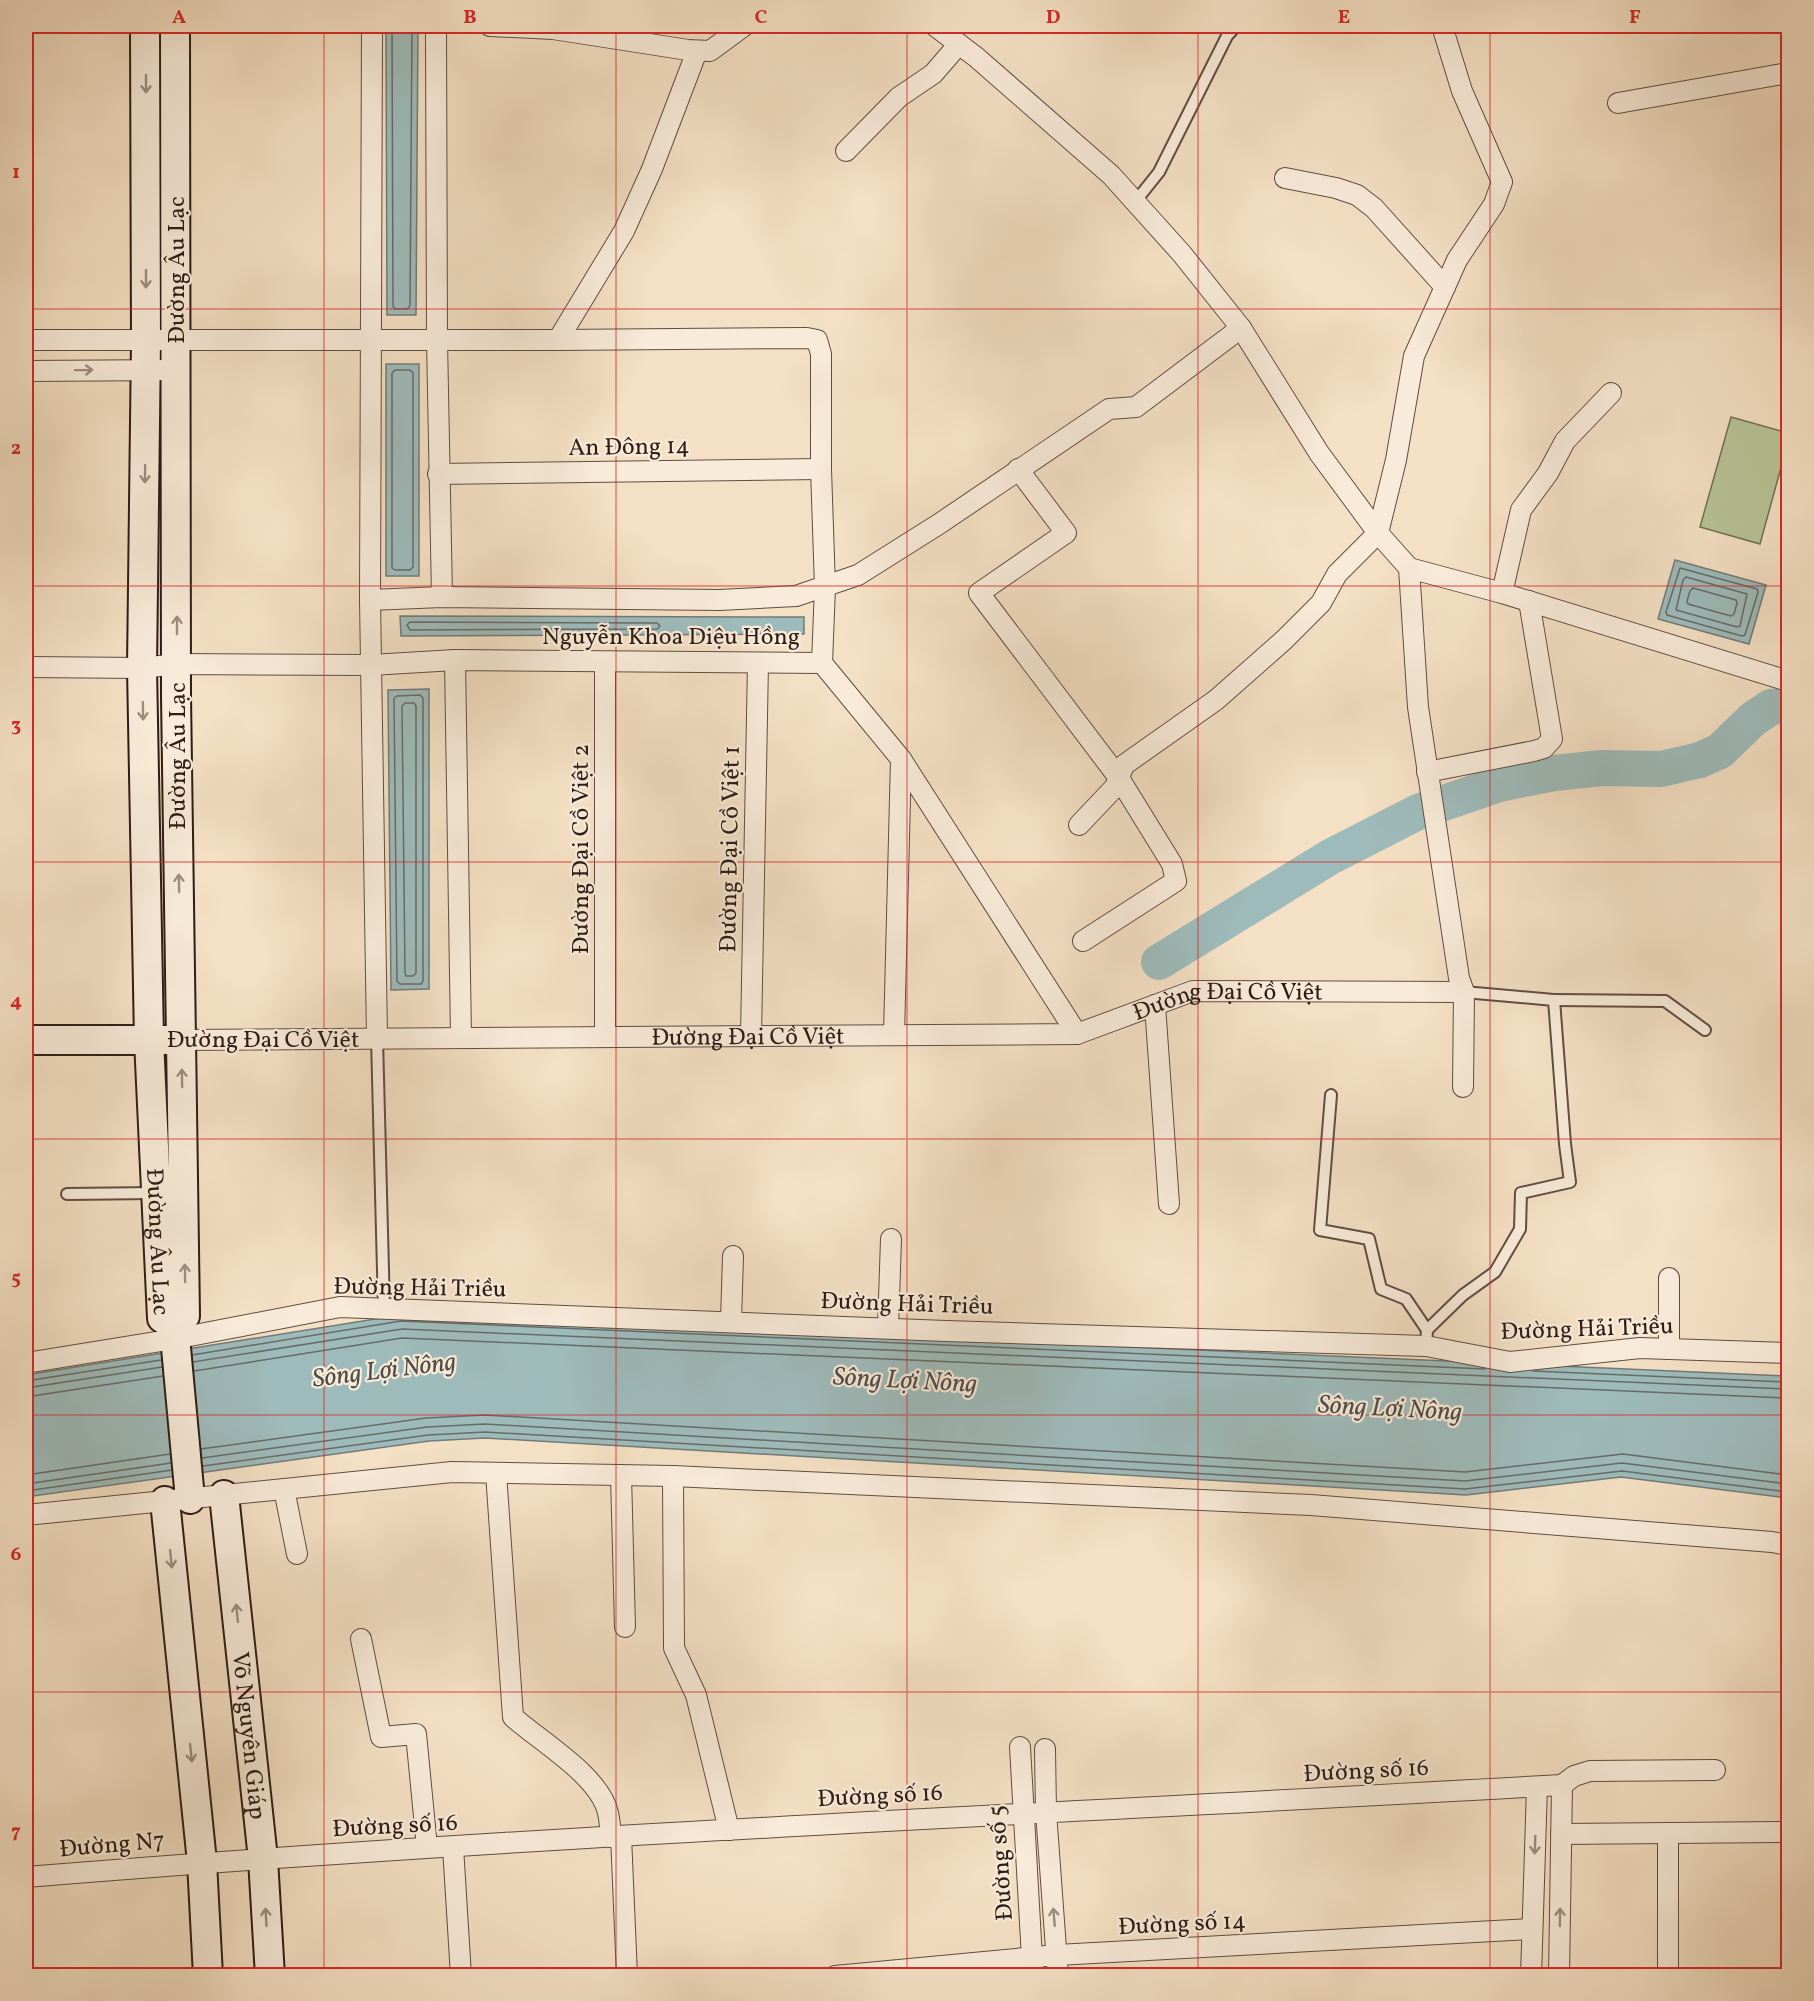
<svg xmlns="http://www.w3.org/2000/svg" width="1814" height="2001" font-family="Vollkorn,serif">
  <style>
    .green { fill: #b7c397; stroke: #727056; stroke-width: 1.5 }
    .water { fill: #9ebbbb; stroke: #717b79; stroke-width: 1.5 }
    .lines { fill: none; stroke-linecap: round; stroke-linejoin: round }
    .shore { stroke: #666c68; stroke-width: 1.5 }
    .river { stroke: #9ebbbb; stroke-width: 36 }
    .lane-casing { stroke: #604d42; stroke-width: 14 }
    .street-casing { stroke: #604d42; stroke-width: 22 }
    .secondary-casing { stroke: #2e1c16; stroke-width: 32 }
    .lane { stroke: #f8ebd9; stroke-width: 10 }
    .street { stroke: #f8ebd9; stroke-width: 20 }
    .secondary { stroke: #f8ebd9; stroke-width: 28 }
    .oneway { stroke: #9d8e81 }
    .grid { fill: none; stroke: #d62828; stroke-width: 1.5; stroke-opacity: 0.55 }
    .labels { text-anchor: middle; stroke-width: 4.5; stroke-linejoin: round; paint-order: stroke }
    .street-label { font-size: 24px; fill: #2e1c16; stroke: #f8ebd9 }
    .water-label { font-size: 26px; font-style: italic; fill: #504c48; stroke: #f8ebd9 }
    .neatline { fill: none; stroke: #d62828; stroke-width: 2 }
    .grid-label { font-size: 20px; text-anchor: middle; font-weight: bold; fill: #d62828 }
  </style>
  <rect width="100%" height="100%" fill="#f4e0c4"/>
  <filter id="stains"><feTurbulence type="fractalNoise" baseFrequency=".00333" numOctaves="4"/><feColorMatrix values="0 0 0 0 .2 0 0 0 0 .09 0 0 0 0 .02 0 0 0 .5 -.17"/></filter>
  <radialGradient id="worn" r=".72"><stop offset=".6" stop-color="#630" stop-opacity="0"/><stop offset="1" stop-color="#630" stop-opacity=".3"/></radialGradient>
  <!-- green -->
  <polygon class="green" points="1731,417 1788,433 1788,442 1760,544 1700,527"/>
  <!-- water -->
  <g class="water">
    <polygon points="386,26 418,26 416,315 387,315"/>
    <rect x="386" y="364" width="33" height="212"/>
    <polygon points="1675,560 1766,585 1749,644 1658,619"/>
    <polygon points="400,616 804,617 804,634 401,636"/>
    <polygon points="429,689 429,989 391,990 388,690"/>
    <polygon points="400,1315 1788,1376 1788,1498 1621,1477 1466,1495 485,1438 429,1441 26,1497 26,1375"/>
  </g>
  <g class="lines">
    <!-- shore -->
    <g class="shore">
      <polyline points="392,26 393,306 395,309 407,309 410,306 412,26"/>
      <polygon points="395,370 410,370 413,373 413,567 410,570 395,570 392,568 392,373"/>
      <polygon points="1680,568 1757,589 1758,592 1745,635 1742,636 1667,615 1666,612"/>
      <polygon points="1686,577 1747,594 1740,626 1737,627 1676,610 1683,580"/>
      <polygon points="1693,588 1736,600 1737,603 1734,614 1731,616 1688,604 1687,601 1690,591"/>
      <polygon points="410,622 657,623 660,626 657,629 410,630 407,625"/>
      <polygon points="420,695 423,698 423,981 421,984 400,984 397,981 394,698 397,696"/>
      <polygon points="405,703 414,703 416,706 416,973 413,976 406,976 405,973 402,706"/>
      <polyline points="192,1355 401,1321 1485,1369"/>
      <polyline points="193,1362 402,1329 1788,1389"/>
      <polyline points="194,1371 402,1338 1788,1398"/>
      <polyline points="1533,1371 1788,1382"/>
      <polyline points="26,1381 161,1360"/>
      <polyline points="26,1388 162,1367"/>
      <polyline points="26,1397 163,1376"/>
      <polyline points="201,1449 426,1418 485,1415 1465,1472 1623,1454 1788,1475"/>
      <polyline points="202,1458 427,1427 485,1424 1465,1481 1622,1463 1788,1484"/>
      <polyline points="203,1466 428,1435 485,1432 1465,1489 1622,1471 1788,1492"/>
      <polyline points="26,1475 170,1454"/>
      <polyline points="26,1484 171,1463"/>
      <polyline points="26,1491 172,1470"/>
    </g>
    <!-- river -->
    <polyline class="river" points="1159,962 1330,857 1418,812 1499,784 1554,773 1602,768 1661,769 1700,760 1720,751 1753,719 1771,707 1788,705"/>
    <defs>
      <g id="lane">
        <polyline points="1135,202 1159,172 1227,36 1236,26"/>
        <polyline points="1554,1000 1665,1001 1705,1030"/>
        <polyline points="377,1038 384,1309"/>
        <polyline points="1331,1095 1320,1230 1369,1239 1381,1289 1406,1299 1427,1330"/>
        <polyline points="67,1194 155,1193"/>
        <polyline points="1426,1346 1427,1330 1463,1295 1495,1272 1520,1229 1521,1193 1570,1182 1565,1144 1554,1000 1464,992"/>
      </g>
      <g id="street">
        <polyline points="372,26 370,600 377,1038"/>
        <polyline points="436,26 437,340 442,597"/>
        <polyline points="490,26 553,29 688,50 710,51 744,26"/>
        <polyline points="935,26 976,57 1111,175 1182,254 1241,328 1319,453 1378,533 1337,574 1321,603 1284,640 1216,700 1124,765 1115,787 1079,825"/>
        <polyline points="1442,26 1462,91 1502,182 1494,204 1457,260 1414,356 1396,460 1378,533 1409,568 1418,707 1459,978 1464,992 1463,1087"/>
        <polyline points="1618,103 1788,73"/>
        <polyline points="846,151 899,97 933,74 959,44"/>
        <polyline points="1285,178 1336,188 1357,195 1374,208 1445,287"/>
        <polyline points="26,340 558,340 807,338 817,340 821,354 821,469 825,587 822,663"/>
        <polyline points="558,340 624,231 652,169 697,51"/>
        <polyline points="26,371 177,370"/>
        <polyline points="1018,469 1066,533 979,593 1119,778 1172,864 1176,881 1083,941"/>
        <polyline points="438,474 821,469"/>
        <polyline points="1409,568 1502,593 1788,681"/>
        <polyline points="1502,593 1521,510 1548,473 1565,441 1611,393"/>
        <polyline points="370,600 442,597 719,600 796,596 858,575 939,524 1109,409 1136,407 1241,328"/>
        <polyline points="455,660 461,1038"/>
        <polyline points="605,662 605,1037"/>
        <polyline points="26,667 142,668 177,664 371,665 455,660 822,663 901,759 1077,1034"/>
        <polyline points="1427,772 1534,751 1544,748 1552,739 1529,601"/>
        <polyline points="1155,1005 1169,1204"/>
        <polyline points="894,1035 901,759"/>
        <polyline points="751,1036 758,663"/>
        <path id="s1" d="M181,1040L1077,1034L1193,991L1464,992"/>
        <polyline points="1669,1278 1669,1349"/>
        <polyline points="731,1321 733,1256"/>
        <polyline points="888,1328 891,1239"/>
        <polyline points="26,1363 174,1339 340,1307 946,1331 1426,1346 1510,1362 1640,1348 1788,1353"/>
        <path d="M496,1473L513,1717C541,1742 600,1776 608,1813C610,1821 610,1829 611,1837"/>
        <polyline points="621,1475 625,1627"/>
        <polyline points="673,1476 674,1648 696,1695 729,1830"/>
        <polyline points="284,1489 297,1554"/>
        <polyline points="26,1515 452,1472 673,1476 1311,1505 1772,1542 1788,1545"/>
        <polyline points="361,1639 381,1737 416,1734 427,1847"/>
        <polyline points="1020,1747 1033,1976"/>
        <polyline points="1045,1749 1046,1812 1058,1976"/>
        <polyline points="1562,1785 1574,1776 1590,1771 1715,1770"/>
        <polyline points="1668,1833 1668,1976"/>
        <polyline points="1561,1834 1788,1832"/>
        <polyline points="621,1836 627,1976"/>
        <polyline points="453,1847 461,1976"/>
        <path d="M26,1877C537,1835 1049,1814 1562,1785"/>
        <polyline points="835,1976 1057,1955 1532,1929"/>
        <polyline points="1531,1976 1537,1787"/>
        <polyline points="1559,1976 1562,1785"/>
      </g>
      <g id="secondary">
        <path id="s2" d="M145,26L146,340L142,668L149,1040L162,1318L174,1326"/>
        <polyline points="26,1040 167,1040"/>
        <polyline points="174,1326 185,1316 176,696 175,26"/>
        <polyline points="174,1326 190,1499"/>
        <path id="s3" d="M224,1495L263,1859L270,1976"/>
        <polyline points="165,1501 202,1862 208,1976"/>
      </g>
    </defs>
    <!-- lane casing -->
    <use href="#lane" class="lane-casing"/>
    <!-- street casing -->
    <use href="#street" class="street-casing"/>
    <!-- secondary casing -->
    <use href="#secondary" class="secondary-casing"/>
    <!-- lane -->
    <use href="#lane" class="lane"/>
    <!-- street -->
    <use href="#street" class="street"/>
    <!-- secondary -->
    <use href="#secondary" class="secondary"/>
  </g>
  <!-- one-way arrows -->
  <defs><path id="oneway-shaft" d="M-6 0H5M1.5-3L5.5 0L1.5 3" fill="none" stroke-width="1.6" stroke-linecap="round" stroke-linejoin="round" transform="scale(1.5)"/></defs>
  <g class="oneway">
    <use href="#oneway-shaft" transform="translate(146 84) rotate(90)"/>
    <use href="#oneway-shaft" transform="translate(146 279) rotate(90)"/>
    <use href="#oneway-shaft" transform="translate(84 370) rotate(-1)"/>
    <use href="#oneway-shaft" transform="translate(145 474) rotate(91)"/>
    <use href="#oneway-shaft" transform="translate(177 625) rotate(-90)"/>
    <use href="#oneway-shaft" transform="translate(143 711) rotate(89)"/>
    <use href="#oneway-shaft" transform="translate(179 883) rotate(-91)"/>
    <use href="#oneway-shaft" transform="translate(182 1078) rotate(-91)"/>
    <use href="#oneway-shaft" transform="translate(185 1273) rotate(-91)"/>
    <use href="#oneway-shaft" transform="translate(171 1559) rotate(84)"/>
    <use href="#oneway-shaft" transform="translate(237 1613) rotate(-96)"/>
    <use href="#oneway-shaft" transform="translate(191 1753) rotate(84)"/>
    <use href="#oneway-shaft" transform="translate(1535 1845) rotate(92)"/>
    <use href="#oneway-shaft" transform="translate(266 1917) rotate(-93)"/>
    <use href="#oneway-shaft" transform="translate(1054 1917) rotate(-95)"/>
    <use href="#oneway-shaft" transform="translate(1560 1917) rotate(-89)"/>
  </g>
  <!-- grid -->
  <path class="grid" d="M324,26V1976M616,26V1976M907,26V1976M1198,26V1976M1490,26V1976M26,309H1788M26,586H1788M26,862H1788M26,1139H1788M26,1415H1788M26,1692H1788"/>
  <g class="labels">
    <!-- street labels -->
    <g class="street-label">
      <text transform="translate(176 270) rotate(-90)" y="8">Đường Âu Lạc</text>
      <text transform="translate(629 446) rotate(-1)" y="8">An Đông 14</text>
      <text x="671" y="644">Nguyễn Khoa Diệu Hồng</text>
      <text transform="translate(177 756) rotate(-90)" y="8">Đường Âu Lạc</text>
      <text transform="translate(580 849) rotate(-90)" y="8">Đường Đại Cồ Việt 2</text>
      <text transform="translate(729 849) rotate(-89)" y="8">Đường Đại Cồ Việt 1</text>
      <text dy="8" stroke="none"><textPath href="#s1" startOffset="1053">Đường Đại Cồ Việt</textPath></text>
      <text dy="8" stroke="none"><textPath href="#s1" startOffset="567">Đường Đại Cồ Việt</textPath></text>
      <text x="263" y="1047">Đường Đại Cồ Việt</text>
      <text dy="8" stroke="none"><textPath href="#s2" startOffset="1216">Đường Âu Lạc</textPath></text>
      <text transform="translate(420 1287) rotate(1)" y="8">Đường Hải Triều</text>
      <text transform="translate(907 1303) rotate(2)" y="8">Đường Hải Triều</text>
      <text transform="translate(1587 1328) rotate(-2)" y="8">Đường Hải Triều</text>
      <text dy="8" stroke="none"><textPath href="#s3" startOffset="242">Võ Nguyên Giáp</textPath></text>
      <text transform="translate(1366 1770) rotate(-3)" y="8">Đường số 16</text>
      <text transform="translate(880 1795) rotate(-3)" y="8">Đường số 16</text>
      <text transform="translate(395 1825) rotate(-3)" y="8">Đường số 16</text>
      <text transform="translate(112 1844) rotate(-5)" y="8">Đường N7</text>
      <text transform="translate(1000 1863) rotate(-94)" y="8">Đường số 5</text>
      <text transform="translate(1182 1923) rotate(-3)" y="8">Đường số 14</text>
    </g>
    <!-- water labels -->
    <g class="water-label">
      <text transform="translate(384 1369) rotate(-7)" y="9">Sông Lợi Nông</text>
      <text transform="translate(905 1379) rotate(3)" y="9">Sông Lợi Nông</text>
      <text transform="translate(1390 1407) rotate(3)" y="9">Sông Lợi Nông</text>
    </g>
  </g>
  <!-- margin -->
  <rect width="1814" height="2001" fill="none" stroke="#f4e0c4" stroke-width="66"/>
  <rect x="33" y="33" width="1748" height="1935" class="neatline"/>
  <g class="grid-label">
    <text x="179" y="23">A</text>
    <text x="470" y="23">B</text>
    <text x="761" y="23">C</text>
    <text x="1053" y="23">D</text>
    <text x="1344" y="23">E</text>
    <text x="1635" y="23">F</text>
    <text x="16" y="178">1</text>
    <text x="16" y="454">2</text>
    <text x="16" y="731">3</text>
    <text x="16" y="1007">4</text>
    <text x="16" y="1284">5</text>
    <text x="16" y="1560">6</text>
    <text x="16" y="1837">7</text>
  </g>
  <rect width="100%" height="100%" filter="url(#stains)"/>
  <rect width="100%" height="100%" fill="url(#worn)"/>
</svg>
